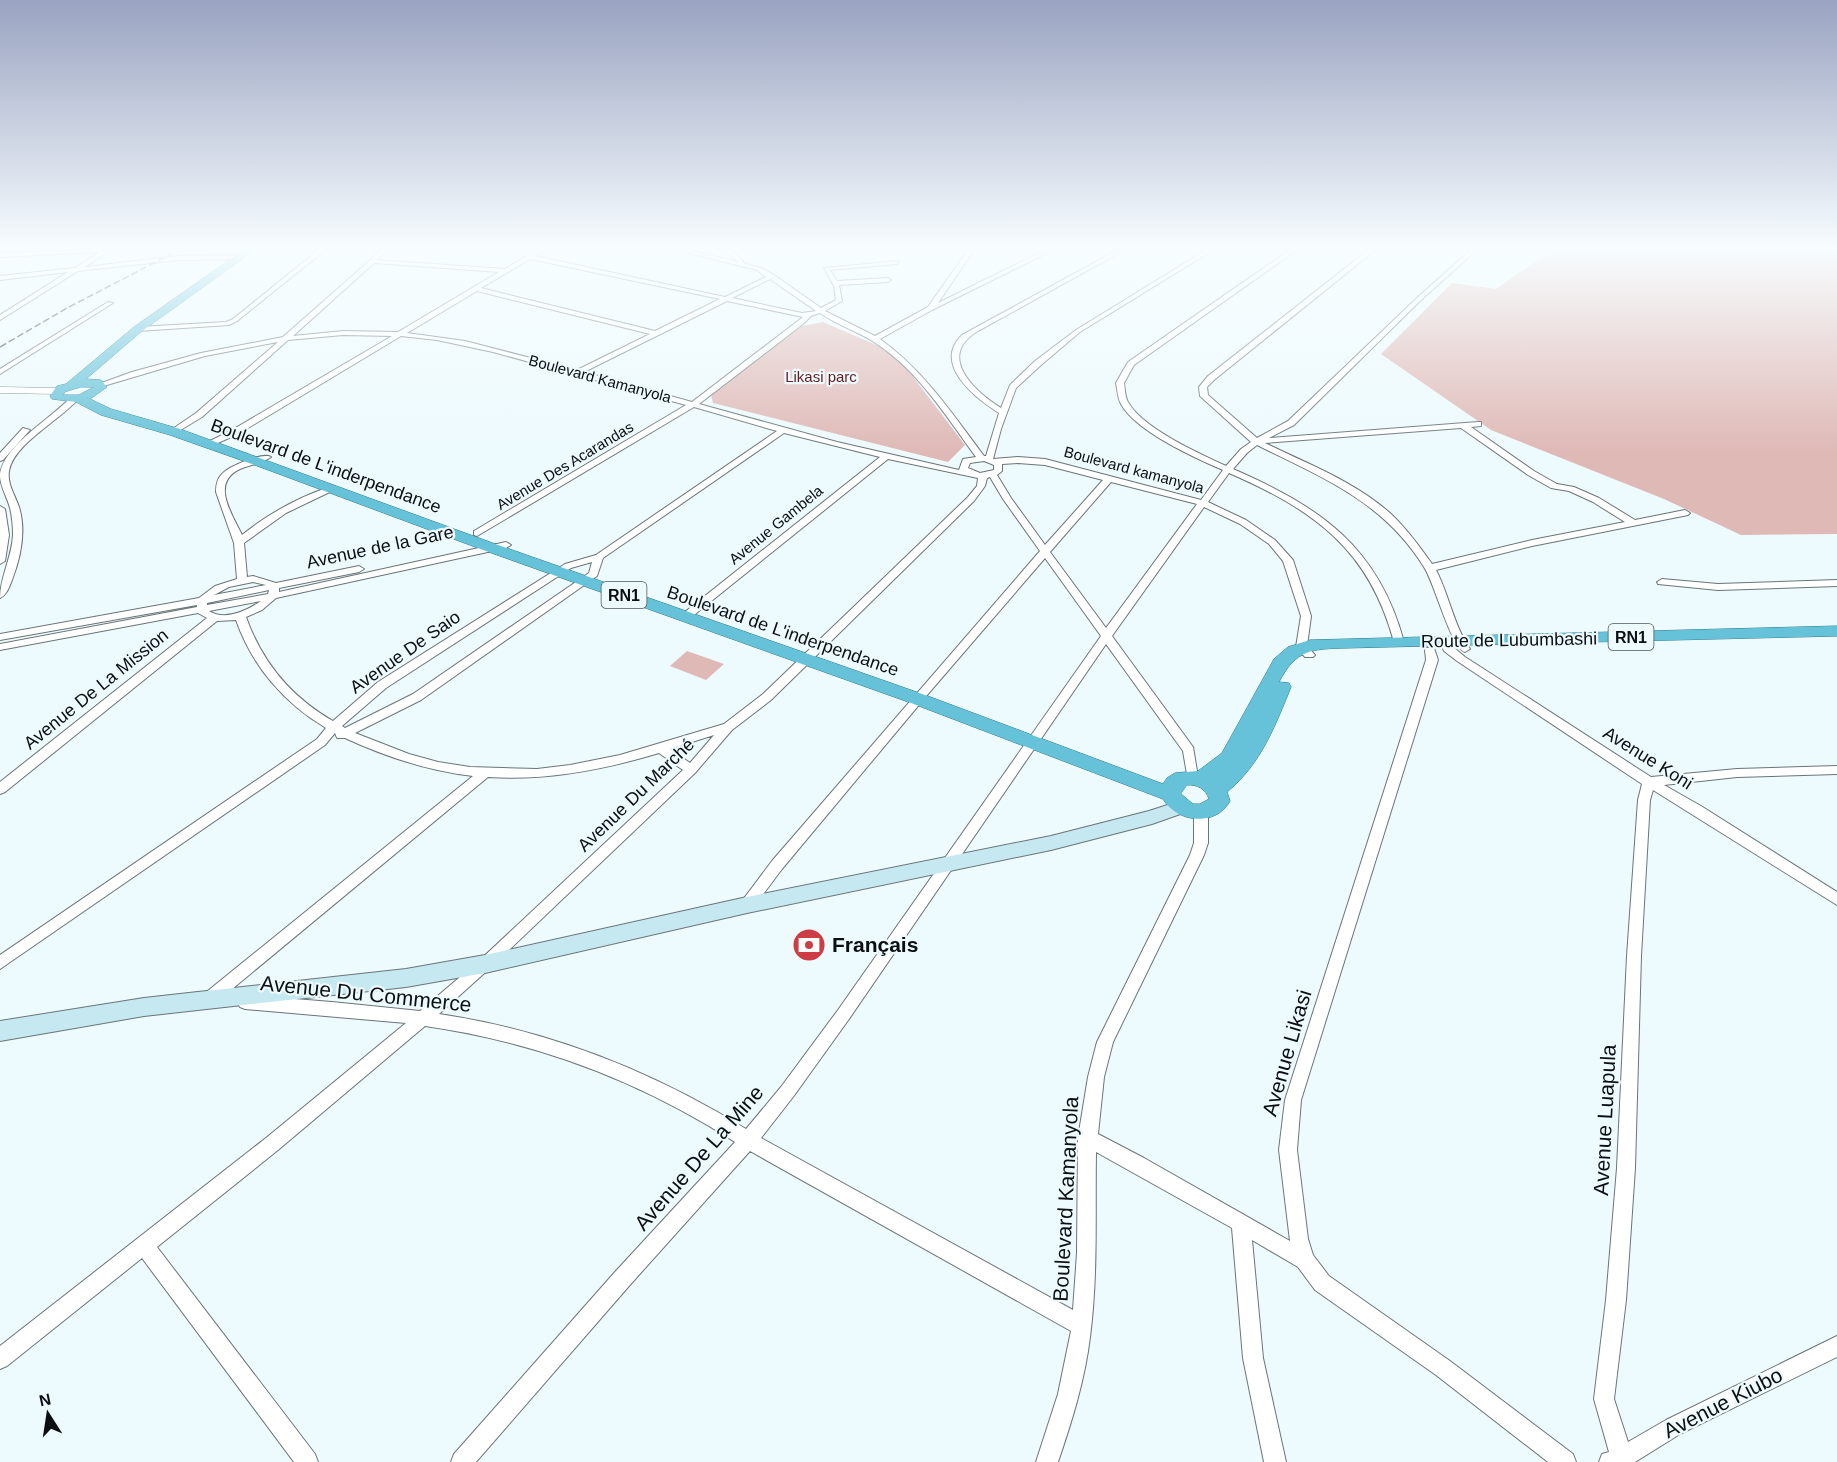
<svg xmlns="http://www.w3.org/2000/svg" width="1837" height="1462" font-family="Helvetica,sans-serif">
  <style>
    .green { fill: #dfb9b6 }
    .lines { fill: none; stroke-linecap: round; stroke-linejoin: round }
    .minor-casing { stroke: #6a7578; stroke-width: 2 }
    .tertiary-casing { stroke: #6a7578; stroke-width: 1 }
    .secondary-casing { stroke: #6a7578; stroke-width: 2 }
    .trunk-casing { stroke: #2d798c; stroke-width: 1 }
    .minor { fill: #fff; fill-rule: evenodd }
    .tertiary { fill: #fff; fill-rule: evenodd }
    .secondary { fill: #c5e8f1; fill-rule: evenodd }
    .trunk { fill: #66c2d8; fill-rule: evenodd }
    .rail { stroke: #484f51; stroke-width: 1.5; stroke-dasharray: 7 3; stroke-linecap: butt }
    .labels { text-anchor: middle; stroke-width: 4.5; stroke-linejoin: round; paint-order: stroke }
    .far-park-label { font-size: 15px; fill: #651d20; stroke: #edfafe }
    .far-street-label { font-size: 15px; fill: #0b0f11; stroke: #edfafe }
    .shield { fill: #edfafe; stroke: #4f5658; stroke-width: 1.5 }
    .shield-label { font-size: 16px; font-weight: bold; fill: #0b0f11 }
    .street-label { font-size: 18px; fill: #0b0f11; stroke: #edfafe }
    .near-poi-label { font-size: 21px; font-weight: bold; fill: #0b0f11; stroke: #edfafe; text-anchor: start }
    .near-street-label { font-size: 21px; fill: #0b0f11; stroke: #edfafe }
  </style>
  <rect width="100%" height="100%" fill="#edfafe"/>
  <!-- green -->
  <g class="green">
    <polygon points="1557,247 1837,247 1837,534 1741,535 1664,499 1491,430 1381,354 1452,283 1496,289"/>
    <polygon points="823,322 895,353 965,445 948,462 713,403 711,394 802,326"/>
    <polygon points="687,651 724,664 706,680 670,666"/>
  </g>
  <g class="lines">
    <defs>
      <g id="minor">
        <polygon points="322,247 329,247 237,321 229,325 138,331 135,329 138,327 226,322 233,319"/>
        <path d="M385,247H391L377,260L505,269L542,247H549L535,256L725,297L766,277L757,270L665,247H675L738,262L722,247H728L743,261V263L761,268L774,275L821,308L836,300L834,286L824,268L899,261L897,264L830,270L837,281L888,278L891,280L888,282L839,285L842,301L825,311L875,336L928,307L970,247H976L938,303L1051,247H1059L932,310L880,339C923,370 952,413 984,456H986L999,413C975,398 932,364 962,335L1123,247H1130L978,331C936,356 974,391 1001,408L1010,385L1035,361L1076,330L1211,247H1218L1080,332L1041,365L1016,388L1001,429L993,459L1018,457L1045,459L1201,500L1223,470C1195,458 1133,430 1120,402C1118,397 1117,389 1116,383L1128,362L1294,247H1301L1134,365L1124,383C1125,389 1125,397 1128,402C1142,428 1200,454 1226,466L1241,449L1251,442L1200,396L1199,387L1208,376L1372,247H1379L1214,380L1207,387L1208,395L1257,438L1288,421L1418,297L1474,247H1480L1422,299L1294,425L1269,438L1478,422H1481V426L1471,427L1534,471L1557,484L1574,487L1599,498L1635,520L1685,510L1690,513L1688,515L1532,546L1436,570C1449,595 1454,626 1470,649L1465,652C1451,648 1435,584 1424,567C1383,501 1323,478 1257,445L1247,453L1233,469C1320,507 1378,546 1404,642L1403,644L1399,645L1394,642C1369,549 1314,510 1229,473L1208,502L1246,520L1275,540L1293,560L1311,616L1307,646L1315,655L1313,657H1305L1296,647L1301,616L1283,561L1269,544L1240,524L1204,507L1112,636L1193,747L1198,777L1196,780H1188L1183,751L1106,644L849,1019L793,1097L761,1138L1073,1310L1077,1253L1078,1138L1088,1077L1097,1042L1190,855L1194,843V812L1196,809H1206L1208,812V843L1204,855L1113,1042L1104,1077L1098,1134L1144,1158L1290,1241L1279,1150L1285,1100L1426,660L1425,650L1426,648H1434L1438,660L1301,1100L1297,1150L1308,1239L1313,1255L1329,1276L1450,1361L1573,1454L1576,1462H1548L1436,1375L1315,1290L1298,1267L1252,1240L1263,1358L1286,1462H1264L1243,1358L1232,1228L1096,1152C1095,1213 1098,1276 1090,1337C1085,1379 1072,1421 1058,1462H1036L1058,1394L1071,1331L750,1151L629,1286L476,1462H451L454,1454L615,1272L735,1142C640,1081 537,1042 425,1026L278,1150L157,1247L315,1454L318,1462H294L142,1258L7,1366L0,1369V1346L266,1138L406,1023L245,1009L240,1007L237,1002L240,997L245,995L332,1002L420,1011L480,960L683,770L659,753C603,770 546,781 488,777L214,1004L209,1006L204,1004L201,999L204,994L473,776C429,771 386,757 345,738H337L335,733L325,745L0,969V955L317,739L326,728C284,703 252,666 236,620L217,621L5,792L0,794V782L207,618L198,613L0,650V644L197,607V605L0,640V634L199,598L215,586L237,579L234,543L216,492C216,485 217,479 222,474C229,466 263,452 271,457C263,463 250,465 240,469C210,483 232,514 242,535C268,514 297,498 329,487L332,486L336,489L286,513L244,543L247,577L253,576L276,583L359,566L364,569L359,572L279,588V592L506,542L511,545L506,548L276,598L262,610L246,617C262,662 291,697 333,721L378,682L565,564L596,555L777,431L694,407L477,536L474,535V531L686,405L493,352L437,340L401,336L238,434L211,446L204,444L232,430L392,336L343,335L288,340L202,417L174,434H171V430L196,413L278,342L205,356L100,387L96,385L132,372L201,353L283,337ZM530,259L720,299L655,331L481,288ZM374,263L499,272L398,332L343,331L293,336ZM770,279L816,311L802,313L732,298ZM477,291L650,334L577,370L465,341L407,333ZM727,301L803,317L692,402L584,372ZM820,313C837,325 857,331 874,342C918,370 946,416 976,457L963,459L959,470L837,442L699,404L803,324L811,316ZM1461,428L1528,475L1551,488L1569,491L1593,502L1625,522L1532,540L1432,564C1420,547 1407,529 1391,514C1356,482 1308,464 1265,443ZM784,433L880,457L681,615L680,617L681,619H689L888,459L978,478L977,486L968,497L763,694L724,724L620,755L570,765L537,769L470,767L438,762L409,754L355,733L421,700L597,576L603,558ZM984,461L994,465V470L980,473L968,468L970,463ZM1018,463L1045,465L1103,480L1045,545L1011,498L997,475L1002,471V464ZM990,477L1003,499L1040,551L772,861L742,901L740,905L742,909L747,911L752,909L782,869L928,694L1045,558L1101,636L838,1010L781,1087L746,1129C652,1071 548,1030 439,1014L490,968L695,773L732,730L771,700L974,501L985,486L987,478ZM1111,482L1197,504L1106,628L1050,552ZM592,562L589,573L413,694L345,728L342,726L386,688L571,568ZM253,582L266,585L214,595L229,587ZM269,590L268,594L207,605V603ZM261,601C246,611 225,621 209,611ZM714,735L690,763L670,749Z"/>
        <polygon points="109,249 109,251 85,267 178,256 241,255 244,257 241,259 178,260 78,271 0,320 0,315 68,272 0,280 0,276 75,268 100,252 0,257 0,253"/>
        <polygon points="108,302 113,303 0,374 0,369"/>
        <path d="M72,396L79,398C62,419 13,444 9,471C7,484 15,495 19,507C26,530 21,557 12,580C9,587 7,595 0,598C0,577 12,557 13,535C13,526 12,516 10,508C7,497 1,488 0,477C0,447 54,417 72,396Z"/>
        <polygon points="23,428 30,430 3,460 0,461 0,453"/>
        <polygon points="0,506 5,509 9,535 5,561 0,564"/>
        <polygon points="1662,579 1718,584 1837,580 1837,586 1718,590 1658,584 1657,582"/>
        <polygon points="1445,638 1449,639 1453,647 1465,657 1651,777 1737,769 1837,766 1837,774 1737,777 1664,785 1701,806 1837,892 1837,905 1653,790 1650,800 1641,956 1635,1168 1626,1300 1614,1399 1628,1442 1666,1420 1837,1336 1837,1357 1680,1434 1635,1462 1599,1462 1602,1454 1609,1452 1594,1399 1606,1300 1617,1168 1627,956 1638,800 1642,784 1457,661 1444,651 1440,641"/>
      </g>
      <polygon id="tertiary" points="0,387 58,388 63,391 58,394 0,393"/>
      <polygon id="secondary" points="1180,801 1186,802 1189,807 1186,812 1152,824 1051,850 747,913 485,973 406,987 144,1016 0,1041 0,1021 144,998 406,969 485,955 747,897 1051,836 1149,811"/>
      <path id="trunk" d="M248,247H259L142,331L86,379L101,380L107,387L90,399L111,409L180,429L498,545L925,695L1163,784L1167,778L1175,773L1198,771L1222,753L1274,659L1288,647L1310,640L1837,626V636L1346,648C1312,649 1296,649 1279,682L1289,683L1291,687C1275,726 1261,764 1227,792L1230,801C1216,827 1177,823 1163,799L911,703L486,551L252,464L170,435L101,415L76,402L52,399L50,396L57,386L66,384L134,327ZM81,387H94L79,395H63L65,392ZM1187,785C1197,784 1206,789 1209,799L1200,804H1193L1181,794Z"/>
    </defs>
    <!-- minor casing -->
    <use href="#minor" class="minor-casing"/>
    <!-- tertiary casing -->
    <use href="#tertiary" class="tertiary-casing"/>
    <!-- secondary casing -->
    <use href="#secondary" class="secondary-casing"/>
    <!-- trunk casing -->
    <use href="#trunk" class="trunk-casing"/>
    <!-- minor -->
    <use href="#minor" class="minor"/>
    <!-- tertiary -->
    <use href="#tertiary" class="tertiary"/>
    <!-- secondary -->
    <use href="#secondary" class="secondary"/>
    <!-- trunk -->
    <use href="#trunk" class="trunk"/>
    <!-- rail -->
    <polyline class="rail" points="0,347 67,308 185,247"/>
  </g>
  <!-- sky -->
  <linearGradient id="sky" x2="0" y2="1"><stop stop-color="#9aa3c1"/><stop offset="0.55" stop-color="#f7fdff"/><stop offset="1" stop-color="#f7fdff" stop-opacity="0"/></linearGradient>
  <rect width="1837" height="452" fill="url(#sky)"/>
  <!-- icons -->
  <defs>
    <symbol id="bank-disc" viewBox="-11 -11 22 22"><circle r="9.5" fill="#cd3e44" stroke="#edfafe"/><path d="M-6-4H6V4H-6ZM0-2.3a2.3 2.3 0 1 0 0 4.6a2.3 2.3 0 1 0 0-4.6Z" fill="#fff"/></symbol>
  </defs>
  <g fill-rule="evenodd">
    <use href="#bank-disc" x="790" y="926" width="38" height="38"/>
  </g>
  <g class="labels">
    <!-- far-park labels -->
    <g class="far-park-label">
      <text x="821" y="382">Likasi parc</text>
    </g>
    <!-- far-street labels -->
    <g class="far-street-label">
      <text transform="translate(600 379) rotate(15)" y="5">Boulevard Kamanyola</text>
      <text transform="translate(565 466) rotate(-31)" y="5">Avenue Des Acarandas</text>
      <text transform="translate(1134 470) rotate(15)" y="5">Boulevard kamanyola</text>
      <text transform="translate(776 525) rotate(-39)" y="5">Avenue Gambela</text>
    </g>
    <!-- shield labels -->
    <g class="shield">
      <rect x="601.5" y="582" width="45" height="26" rx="4.5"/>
      <rect x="1608.5" y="624" width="45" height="26" rx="4.5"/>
    </g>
    <g class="shield-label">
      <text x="624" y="601">RN1</text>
      <text x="1631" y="643">RN1</text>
    </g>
    <!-- street labels -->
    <g class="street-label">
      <text transform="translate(326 466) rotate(20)" y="6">Boulevard de L'inderpendance</text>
      <text transform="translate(380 547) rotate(-12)" y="6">Avenue de la Gare</text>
      <text transform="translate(783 631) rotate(19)" y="6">Boulevard de L'inderpendance</text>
      <text transform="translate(1509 640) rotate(-1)" y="6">Route de Lubumbashi</text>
      <text transform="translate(405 652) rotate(-35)" y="6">Avenue De Saio</text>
      <text transform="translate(96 689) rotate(-39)" y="6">Avenue De La Mission</text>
      <text transform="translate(1648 758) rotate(32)" y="6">Avenue Koni</text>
      <text transform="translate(636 795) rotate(-44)" y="6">Avenue Du Marché</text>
    </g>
    <!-- near-poi labels -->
    <g class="near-poi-label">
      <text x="832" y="952">Français</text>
    </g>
    <!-- near-street labels -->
    <g class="near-street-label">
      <text transform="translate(366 994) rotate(6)" y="7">Avenue Du Commerce</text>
      <text transform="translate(1287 1053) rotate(-74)" y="7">Avenue Likasi</text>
      <text transform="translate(1605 1120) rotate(-87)" y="7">Avenue Luapula</text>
      <text transform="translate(699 1158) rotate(-49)" y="7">Avenue De La Mine</text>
      <text transform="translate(1066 1199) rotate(-87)" y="7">Boulevard Kamanyola</text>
      <text transform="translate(1723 1403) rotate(-27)" y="7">Avenue Kiubo</text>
    </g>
  </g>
  <!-- north arrow -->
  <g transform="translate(48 1414) rotate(348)" stroke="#edfafe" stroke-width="4.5" paint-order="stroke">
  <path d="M0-4.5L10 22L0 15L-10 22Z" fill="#0b0f11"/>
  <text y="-9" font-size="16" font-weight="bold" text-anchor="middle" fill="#0b0f11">N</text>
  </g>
</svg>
